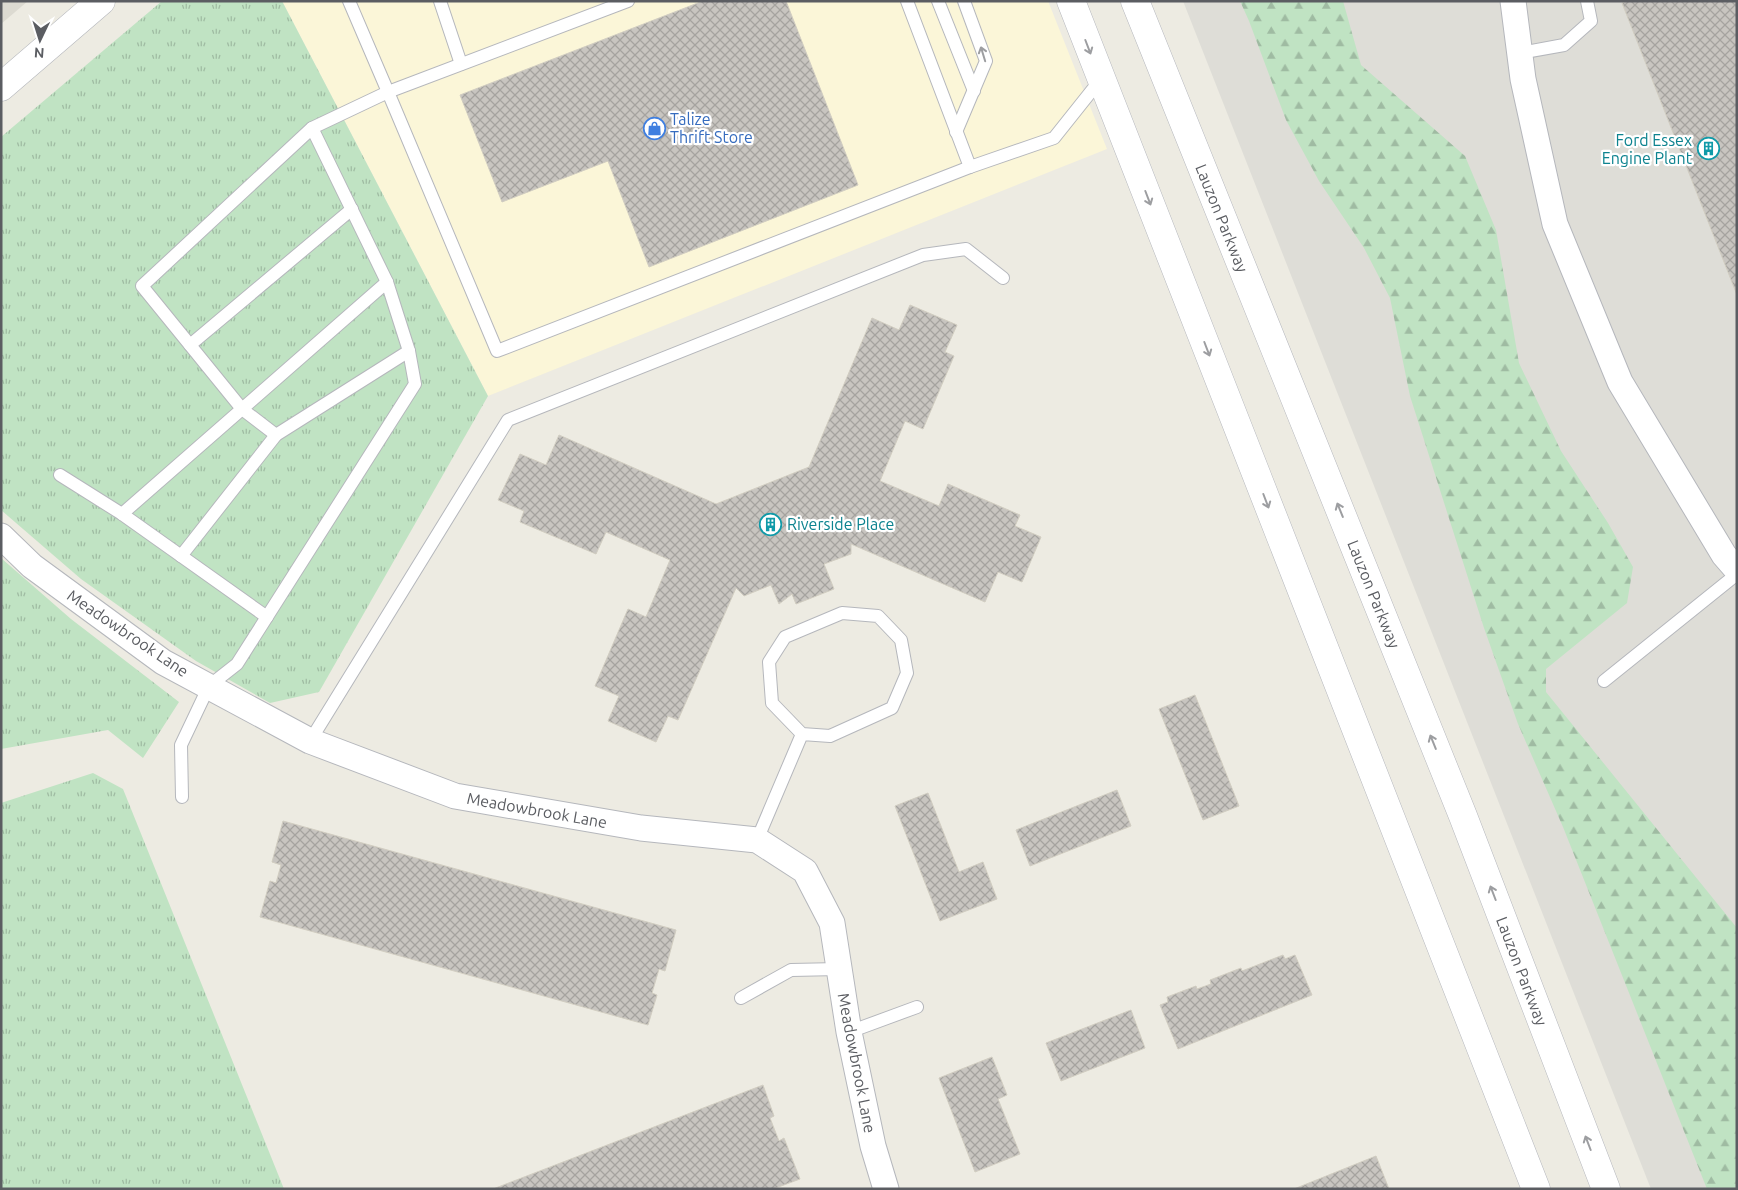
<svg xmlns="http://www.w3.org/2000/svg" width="1738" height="1190" font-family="Ubuntu,sans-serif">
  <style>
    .commercial { fill: #fbf6d8 }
    .industrial { fill: #deddd7 }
    .education { fill: #dcdad1 }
    .grass { fill: url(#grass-tufts) }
    .forest { fill: url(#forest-firs) }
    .building { fill: url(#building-cross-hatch); stroke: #d1cdc1 }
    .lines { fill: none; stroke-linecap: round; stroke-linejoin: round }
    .service-casing { stroke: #b5b7bc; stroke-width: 14 }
    .minor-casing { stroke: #b5b7bc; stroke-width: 27 }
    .tertiary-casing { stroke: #b5b7bc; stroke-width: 29 }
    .secondary-casing { stroke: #b6b8be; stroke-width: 29 }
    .service { stroke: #fff; stroke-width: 12 }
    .minor { stroke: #fff; stroke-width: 25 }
    .tertiary { stroke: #fff; stroke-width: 28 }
    .secondary { stroke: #fff; stroke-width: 28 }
    .oneway { stroke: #9d9ea1 }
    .labels { text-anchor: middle; stroke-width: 4.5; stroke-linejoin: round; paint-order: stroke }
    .shop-label { font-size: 16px; fill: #366cbe; stroke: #fff; text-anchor: start }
    .culture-label { font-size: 16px; fill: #0d838f; stroke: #fff; text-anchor: end }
    .street-label { font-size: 16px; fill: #5b5d62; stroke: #fff }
  </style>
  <defs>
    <pattern id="grass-tufts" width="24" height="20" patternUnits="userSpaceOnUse" patternTransform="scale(1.25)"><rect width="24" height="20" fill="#c0e3c3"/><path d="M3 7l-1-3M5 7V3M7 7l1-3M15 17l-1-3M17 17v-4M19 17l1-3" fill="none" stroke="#9fbba2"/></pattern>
    <pattern id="forest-firs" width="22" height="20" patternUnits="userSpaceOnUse" patternTransform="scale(1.25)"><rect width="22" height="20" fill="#c0e3c3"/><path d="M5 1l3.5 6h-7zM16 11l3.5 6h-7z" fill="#9fbba2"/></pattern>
    <pattern id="building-cross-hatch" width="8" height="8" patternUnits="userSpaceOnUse" patternTransform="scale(1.25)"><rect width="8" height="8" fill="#c8c5c0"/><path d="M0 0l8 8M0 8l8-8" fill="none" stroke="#a5a39f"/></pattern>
  </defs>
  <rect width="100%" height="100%" fill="#edebe2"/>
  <!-- commercial -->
  <polygon class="commercial" points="282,1 1048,1 1107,149 488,396"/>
  <!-- industrial -->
  <polygon class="industrial" points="1183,1 1737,1 1737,1189 1651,1189"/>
  <!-- education -->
  <polygon class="education" points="1,1 28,1 1,24"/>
  <!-- grass -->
  <g class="grass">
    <polygon points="162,1 282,1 488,396 319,692 270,703 196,661 81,579 1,510 1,137"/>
    <polygon points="1,558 71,619 179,702 143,758 108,730 1,749"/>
    <polygon points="93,773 123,789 284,1189 1,1189 1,803"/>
  </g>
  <!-- forest -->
  <polygon class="forest" points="1240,1 1343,1 1361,65 1465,156 1496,230 1519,363 1561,451 1608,523 1633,567 1627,603 1546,669 1546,692 1737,928 1737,1189 1707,1189 1563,827 1518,724 1484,628 1410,396 1390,298 1364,248 1319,181 1286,120 1249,21"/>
  <!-- building -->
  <g class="building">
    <polygon points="703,1 786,1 858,185 649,267 608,161 502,202 460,95"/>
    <polygon points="1627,1 1737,1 1737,295 1622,3"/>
    <polygon points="910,305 957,325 945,352 954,356 923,429 905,421 880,481 939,506 948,484 1020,515 1015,526 1041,537 1022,582 998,572 985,602 851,544 851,554 824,564 834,589 796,604 792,594 779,604 771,585 744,596 736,588 678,720 668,716 656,742 608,721 619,696 595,686 628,609 646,617 670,560 606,532 596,554 520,522 524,511 498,500 520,454 546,465 559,435 716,504 809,467 872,318 899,330"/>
    <polygon points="1195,695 1239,806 1203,820 1159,709"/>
    <polygon points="1117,790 1131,826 1030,866 1016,830"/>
    <polygon points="928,793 959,872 983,862 997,899 940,921 895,806"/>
    <polygon points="283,821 676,930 665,971 659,969 652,993 657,995 648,1025 260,917 270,881 276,883 281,865 272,862"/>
    <polygon points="1283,955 1285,959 1295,955 1312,995 1178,1049 1160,1005 1168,1002 1167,997 1196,986 1197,989 1211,984 1210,980 1241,968 1242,971"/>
    <polygon points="1131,1010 1145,1048 1061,1081 1046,1043"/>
    <polygon points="992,1057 1007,1095 998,1099 1020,1154 975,1172 939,1078"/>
    <polygon points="763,1085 774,1116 770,1118 779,1141 784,1138 800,1179 773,1189 493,1189"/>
    <polygon points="1376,1156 1389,1189 1294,1189"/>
  </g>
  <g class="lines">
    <defs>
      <g id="service">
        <polyline points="349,1 388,92 628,1"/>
        <polyline points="440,1 461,64"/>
        <polyline points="907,1 970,167 1054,138 1101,79"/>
        <polyline points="938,1 974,91"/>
        <polyline points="1520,53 1564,45 1591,21 1587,1"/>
        <polyline points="312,128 388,92 497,351 970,167"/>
        <polyline points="956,132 986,61 964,1"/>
        <polyline points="190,345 352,209"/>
        <polyline points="276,435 242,409 142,286 312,128 387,282"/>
        <polyline points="60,475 122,514 267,617"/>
        <polyline points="122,514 387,282 409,351 415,384 237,664 209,686 181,745 182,797"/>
        <polyline points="181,556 276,435 409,351"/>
        <polyline points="1604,681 1737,574"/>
        <polyline points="310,741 508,420 923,255 966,249 1003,278"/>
        <polyline points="757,840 802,734 830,736 892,708 907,673 901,640 878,616 842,613 785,637 769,662 772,703 802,734"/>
        <polyline points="741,998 791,970 839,969"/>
        <polyline points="849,1032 917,1007"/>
      </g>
      <g id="minor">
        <polyline points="1513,1 1523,79 1555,224 1620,382 1724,555 1737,570"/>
        <polyline points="1,536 32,566 163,662 310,741 455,796 641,828 757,840 805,871 832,923 849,1032 873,1146 886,1189"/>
      </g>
      <polyline id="tertiary" points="1,87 101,1"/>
      <g id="secondary">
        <polyline points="1071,1 1536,1189"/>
        <polyline points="1135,1 1463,816 1606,1189"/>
      </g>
    </defs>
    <!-- service casing -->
    <use href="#service" class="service-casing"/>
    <!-- minor casing -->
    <use href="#minor" class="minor-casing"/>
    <!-- tertiary casing -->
    <use href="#tertiary" class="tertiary-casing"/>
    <!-- secondary casing -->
    <use href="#secondary" class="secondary-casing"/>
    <!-- service -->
    <use href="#service" class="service"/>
    <!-- minor -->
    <use href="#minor" class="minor"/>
    <!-- tertiary -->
    <use href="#tertiary" class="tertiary"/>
    <!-- secondary -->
    <use href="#secondary" class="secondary"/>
  </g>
  <!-- one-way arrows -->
  <defs><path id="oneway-shaft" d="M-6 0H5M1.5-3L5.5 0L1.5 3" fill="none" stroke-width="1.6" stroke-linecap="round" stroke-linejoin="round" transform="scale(1.25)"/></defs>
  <g class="oneway">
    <use href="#oneway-shaft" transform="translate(1088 47) rotate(69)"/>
    <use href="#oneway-shaft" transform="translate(983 54) rotate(-107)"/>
    <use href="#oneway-shaft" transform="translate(1148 198) rotate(69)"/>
    <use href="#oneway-shaft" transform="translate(1207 349) rotate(69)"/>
    <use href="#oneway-shaft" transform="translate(1266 501) rotate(69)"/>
    <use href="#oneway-shaft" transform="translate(1340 510) rotate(-112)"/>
    <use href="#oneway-shaft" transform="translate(1433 742) rotate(-112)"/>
    <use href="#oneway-shaft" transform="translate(1493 893) rotate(-111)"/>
    <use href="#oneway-shaft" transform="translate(1588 1143) rotate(-111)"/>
  </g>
  <!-- icons -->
  <defs>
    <symbol id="shop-ring" viewBox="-11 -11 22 22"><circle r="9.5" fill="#fff" stroke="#3f7fe0" stroke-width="1.5"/><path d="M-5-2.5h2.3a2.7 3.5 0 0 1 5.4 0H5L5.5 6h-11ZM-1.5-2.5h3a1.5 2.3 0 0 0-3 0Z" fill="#3f7fe0"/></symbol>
    <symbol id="building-ring" viewBox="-11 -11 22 22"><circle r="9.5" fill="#fff" stroke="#0f9aa8" stroke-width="1.5"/><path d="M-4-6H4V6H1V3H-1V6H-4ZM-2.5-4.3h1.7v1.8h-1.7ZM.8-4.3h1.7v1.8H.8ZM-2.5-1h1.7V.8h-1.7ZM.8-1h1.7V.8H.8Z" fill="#0f9aa8"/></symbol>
  </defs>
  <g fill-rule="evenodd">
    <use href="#shop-ring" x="642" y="116" width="25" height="25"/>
    <use href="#building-ring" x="1696" y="136" width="25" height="25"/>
    <use href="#building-ring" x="758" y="512" width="25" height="25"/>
  </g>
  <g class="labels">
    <!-- shop labels -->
    <g class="shop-label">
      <text x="670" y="125">Talize<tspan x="670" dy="18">Thrift Store</tspan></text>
    </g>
    <!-- culture labels -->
    <g class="culture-label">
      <text x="1692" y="146">Ford Essex<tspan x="1692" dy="18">Engine Plant</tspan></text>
      <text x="787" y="530" text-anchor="start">Riverside Place</text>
    </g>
    <!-- street labels -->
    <g class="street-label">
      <text transform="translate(1222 218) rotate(68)" y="6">Lauzon Parkway</text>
      <text transform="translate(1374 594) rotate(68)" y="6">Lauzon Parkway</text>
      <text transform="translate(128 633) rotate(34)" y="6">Meadowbrook Lane</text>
      <text transform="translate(537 810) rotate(10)" y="6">Meadowbrook Lane</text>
      <text transform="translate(1522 971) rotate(69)" y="6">Lauzon Parkway</text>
      <text transform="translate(857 1063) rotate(79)" y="6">Meadowbrook Lane</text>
    </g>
  </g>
  <!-- border -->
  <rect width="1738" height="1190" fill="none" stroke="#5b5d62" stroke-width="5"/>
  <!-- north arrow -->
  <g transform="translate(40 40) rotate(184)" stroke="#ffffff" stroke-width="4" paint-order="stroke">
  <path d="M0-4L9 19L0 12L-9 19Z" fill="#5b5d62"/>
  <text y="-8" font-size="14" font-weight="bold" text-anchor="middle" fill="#5b5d62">N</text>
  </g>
</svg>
